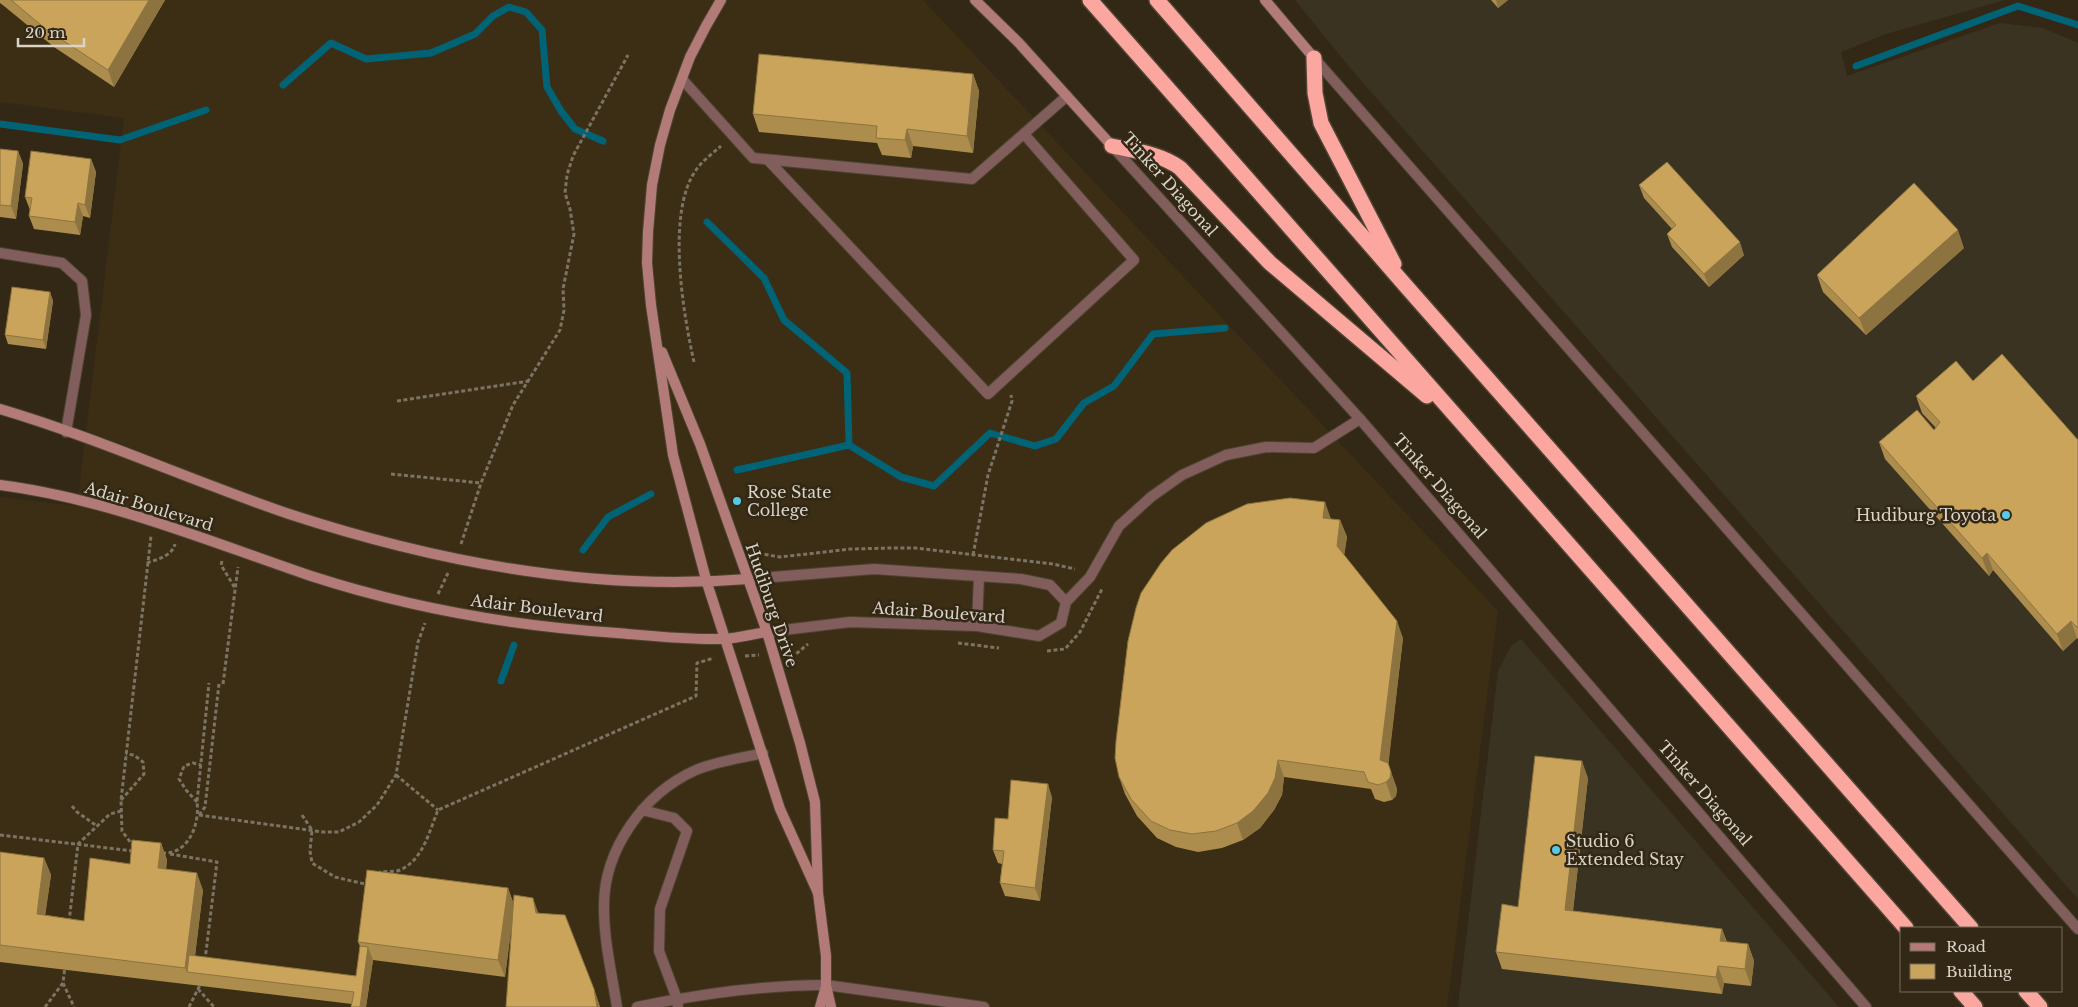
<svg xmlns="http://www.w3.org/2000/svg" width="2078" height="1007" font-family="'Libre Baskerville',serif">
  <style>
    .commercial { fill: #3b3322 }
    .built { fill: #3b2e14 }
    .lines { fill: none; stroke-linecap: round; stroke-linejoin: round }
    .stream { stroke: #006376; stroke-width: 7 }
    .lane-casing { stroke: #4d4432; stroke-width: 12 }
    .street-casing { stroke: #4d4432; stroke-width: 12 }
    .secondary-casing { stroke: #4d4432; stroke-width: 12 }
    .highway-casing { stroke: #4d4432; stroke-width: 18 }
    .path { stroke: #7b7363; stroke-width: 3; stroke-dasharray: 4 2.5; stroke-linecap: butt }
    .lane { stroke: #815e5c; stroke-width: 10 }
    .street { stroke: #815e5c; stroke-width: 10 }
    .secondary { stroke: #b37b78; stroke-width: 10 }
    .highway { stroke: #fca6a0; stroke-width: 15 }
    .wall { fill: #ad8d4d }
    .shaded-wall { fill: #8d733f }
    .building { fill: #c9a45a; stroke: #8d733f }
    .poi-dot { fill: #58c9e4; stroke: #322815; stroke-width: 2 }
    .labels { text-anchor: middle; stroke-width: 5; stroke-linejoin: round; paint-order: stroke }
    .street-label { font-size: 16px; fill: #dad4c8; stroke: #322815 }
    .poi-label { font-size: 16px; fill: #dad4c8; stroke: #322815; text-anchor: start }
  </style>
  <rect width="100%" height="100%" fill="#322815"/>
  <!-- commercial -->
  <g class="commercial">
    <polygon points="1295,0 2005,0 1886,34 1841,52 1847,76 2000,23 2043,28 2078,43 2078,899 1351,69"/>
    <polygon points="1521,639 1839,1007 1458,1007 1498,671 1511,646"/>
  </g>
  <!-- built -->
  <polygon class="built" points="0,0 923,0 1498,611 1447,1007 0,1007 0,497 77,506 124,118 0,102"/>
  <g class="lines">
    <!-- stream -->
    <g class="stream">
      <polyline points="1856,66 2018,6 2078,25"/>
      <polyline points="283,85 331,43 366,59 431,53 475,34 493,16 509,7 526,12 542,30 547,87 561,111 575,129 603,141"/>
      <polyline points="0,124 120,140 206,110"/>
      <polyline points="707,222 764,278 784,320 847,373 849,445 901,477 934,486 990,433 1035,446 1056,439 1084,403 1114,386 1153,334 1225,328"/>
      <polyline points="737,470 849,445"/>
      <polyline points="583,550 608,517 651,494"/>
      <polyline points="501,681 514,645"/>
    </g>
    <defs>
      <g id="lane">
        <polyline points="682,79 753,158 972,179 1067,96"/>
        <polyline points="768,160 988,394 1134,260 1024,134"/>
        <polyline points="748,579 874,569 1021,579 1050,585 1066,602"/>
        <polyline points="977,626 979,576"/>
        <polyline points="767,632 850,622 977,626 1039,636 1061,623 1066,602 1090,577 1119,526 1151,497 1182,475 1226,455 1266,447 1314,448 1360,419"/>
        <polyline points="642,810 674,818 687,831 660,909 659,951 677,999 678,1007"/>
        <path d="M617,1007C612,975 604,941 604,908C603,850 644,793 696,770C717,761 742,758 763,753"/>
        <path d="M637,1007C699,994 763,985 826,985"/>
      </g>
      <g id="street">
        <polyline points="1314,58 2078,929"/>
        <polyline points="1112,146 1360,419 1866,1007"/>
        <polyline points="0,253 62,263 82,281 86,315 66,432"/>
        <polyline points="826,985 984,1007"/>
      </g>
      <g id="secondary">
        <polyline points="721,0 706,26 690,57 670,110 660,145 652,185 648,232 647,263 651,305 673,455 707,583 780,809 818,893"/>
        <polyline points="975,0 1019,43 1112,146"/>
        <polyline points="1265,0 1314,58"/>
        <polyline points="662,352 700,444 767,632 800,743 815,802 818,893 826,956 826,985 831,1007"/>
        <path d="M0,409C98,438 192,481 289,514C436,562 593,592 748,579"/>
        <path d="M0,485C108,499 208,541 311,576C410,608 513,626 617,633C652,636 689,640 724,639C738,638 753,634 767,632"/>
        <polyline points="820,1007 826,986"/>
      </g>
      <g id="highway">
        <polyline points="1090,0 1906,928"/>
        <polyline points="1157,0 1405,285 1971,928"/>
        <polyline points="1314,58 1315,93 1321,123 1394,264"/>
        <path d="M1112,146C1136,151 1161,154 1180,168L1270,263L1427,396"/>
        <polyline points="1961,991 1975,1007"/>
        <polyline points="2026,991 2040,1007"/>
      </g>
    </defs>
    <!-- lane casing -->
    <use href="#lane" class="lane-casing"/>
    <!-- street casing -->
    <use href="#street" class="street-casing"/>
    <!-- secondary casing -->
    <use href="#secondary" class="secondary-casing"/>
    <!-- highway casing -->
    <use href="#highway" class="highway-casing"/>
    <!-- path -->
    <g class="path">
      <path d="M694,362C683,313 666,212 696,170C702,161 713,153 721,146"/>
      <polyline points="397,401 529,381"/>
      <polyline points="391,474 481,483"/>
      <polyline points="461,544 481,483 513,405 560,330 564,310 563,289 574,234 570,209 565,193 567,175 573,156 628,55"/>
      <polyline points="754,547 763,554 780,557 851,549 890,548 916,548 1053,564 1075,569"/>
      <polyline points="973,555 988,475 1012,401 1011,395"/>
      <polyline points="222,561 221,565 235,588"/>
      <path d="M147,563C158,559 172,556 175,544"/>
      <polyline points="438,594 448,573"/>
      <polyline points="958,643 999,648"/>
      <polyline points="1047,651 1065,649 1080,632 1102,589"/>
      <polyline points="790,654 796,654 808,644"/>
      <polyline points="745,656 759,655"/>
      <polyline points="223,684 238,567"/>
      <polyline points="396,775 438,810"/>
      <polyline points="121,800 144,774 143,762 134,755 126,754"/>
      <polyline points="197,802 186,790 179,779 184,766 193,763 201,765"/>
      <polyline points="72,806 77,812 97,826"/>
      <polyline points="199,815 323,832 339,832 359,822 377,805 396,775 418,642 425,623"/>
      <polyline points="199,815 205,807 219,684"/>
      <polyline points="302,815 312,830 310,851 312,863 335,877 369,885"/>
      <polyline points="0,835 133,851"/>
      <polyline points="134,847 122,831 121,800 151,536"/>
      <path d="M162,853C189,855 200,823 197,802L209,683"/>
      <polyline points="170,854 217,862 205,960"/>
      <path d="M377,873C384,870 393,873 400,870C423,860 429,832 438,810L696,696L697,663L714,658"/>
      <polyline points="69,922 78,844 110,814 121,811"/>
      <polyline points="63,983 74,1007"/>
      <polyline points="198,989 214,1007"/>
      <polyline points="45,1007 63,983 65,966"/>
      <polyline points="189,1007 201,983"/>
    </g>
    <!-- lane -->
    <use href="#lane" class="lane"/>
    <!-- street -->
    <use href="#street" class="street"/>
    <!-- secondary -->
    <use href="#secondary" class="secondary"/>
    <!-- highway -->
    <use href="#highway" class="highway"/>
  </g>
  <!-- wall -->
  <g class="wall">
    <polygon points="0,0 165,0 114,87 54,47 4,6 0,3"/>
    <polygon points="1491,0 1508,0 1498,8"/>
    <polygon points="973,74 979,91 973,153 913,146 911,158 882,155 877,143 759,132 753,114"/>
    <polygon points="0,149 18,151 23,164 16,219 0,217"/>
    <polygon points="91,159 96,172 90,218 83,216 80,235 34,229 29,216 30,210 25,197"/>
    <polygon points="1639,185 1744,255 1709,287 1672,247 1667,234 1672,229 1644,198"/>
    <polygon points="1964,248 1866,335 1823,292 1817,275"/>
    <polygon points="50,292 53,301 46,349 8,344 5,335"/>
    <polygon points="1973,381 2078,440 2078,639 2077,638 2063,651 1993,570 1989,576 1885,459 1879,442 1934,430 1936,428 1922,413 1916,396"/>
    <polygon points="1331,519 1340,520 1347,537 1344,555 1403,638 1388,764 1397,789 1396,796 1392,800 1384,802 1375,799 1371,789 1284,777 1282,795 1274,810 1260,828 1243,840 1222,848 1198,852 1176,847 1157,838 1137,816 1125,794 1119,777"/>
    <polygon points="1588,778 1573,911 1722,929 1727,942 1748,944 1754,961 1751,986 1724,983 1722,994 1502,969 1496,952 1518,907"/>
    <polygon points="1052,797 1040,901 1005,896 1000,883 1002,864 998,863 993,850 1008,819"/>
    <polygon points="161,843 167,860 166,869 203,890 195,956 356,976 360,946 358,942 508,888 514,905 539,913 594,989 600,1007 506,1007 514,907 505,977 373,960 366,1007 351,1007 352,1004 0,962 0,852 44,858 51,875 45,915 84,921 130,864"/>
  </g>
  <!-- shaded-wall -->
  <g class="shaded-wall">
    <polygon points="149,0 165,0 114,87 108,70"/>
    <polygon points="1496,0 1508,0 1498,8"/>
    <polygon points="973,74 979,91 973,153 967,136"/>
    <polygon points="907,129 913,146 911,158 905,140"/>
    <polygon points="18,151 23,164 16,219 11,206"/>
    <polygon points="91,159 96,172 90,218 85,205"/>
    <polygon points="78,203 83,216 80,235 75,222"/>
    <polygon points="1958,230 1964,248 1866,335 1859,318"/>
    <polygon points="1740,242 1744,255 1709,287 1704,274"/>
    <polygon points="50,292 53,301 46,349 43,340"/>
    <polygon points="1325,502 1331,519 1329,535 1323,518"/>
    <polygon points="1340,520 1347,537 1343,563 1337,546"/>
    <polygon points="1987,553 1993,570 1989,576 1982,558"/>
    <polygon points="1397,621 1403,638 1387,777 1380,760"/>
    <polygon points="2071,621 2077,638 2063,651 2057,634"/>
    <polygon points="1278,760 1284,777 1282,795 1274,810 1260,828 1243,840 1237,823"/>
    <polygon points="1582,761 1588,778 1571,927 1565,910"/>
    <polygon points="1391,772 1397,789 1396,796 1392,800 1386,782"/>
    <polygon points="1048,784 1052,797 1040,901 1035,888"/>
    <polygon points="161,843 167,860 164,885 158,868"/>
    <polygon points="44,858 51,875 43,931 37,914"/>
    <polygon points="197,873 203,890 193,972 187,972 185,968"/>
    <polygon points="508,888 514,905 505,977 498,960"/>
    <polygon points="533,898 539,915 536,913"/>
    <polygon points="1722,929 1728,946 1720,941"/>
    <polygon points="1748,944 1754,961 1751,986 1745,969"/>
    <polygon points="368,947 373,960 366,1007 360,1007"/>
    <polygon points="1718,966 1724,983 1722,994 1716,977"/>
    <polygon points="594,989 600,1007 597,1007"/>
  </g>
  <!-- building -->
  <g class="building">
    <polygon points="11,0 149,0 108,70 47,30"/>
    <polygon points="759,54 973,74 967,136 907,129 905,140 876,138 877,126 753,114"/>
    <polygon points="0,149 18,151 11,206 0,205"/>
    <polygon points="31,151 91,159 85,205 78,203 75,222 29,216 32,198 25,197"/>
    <polygon points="1667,162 1740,242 1704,274 1667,234 1676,225 1639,185"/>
    <polygon points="1914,183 1958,230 1859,318 1817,275"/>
    <polygon points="12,287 50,292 43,340 5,335"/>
    <polygon points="2002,354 2078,440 2078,628 2071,621 2057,634 1987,553 1982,558 1879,442 1917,410 1934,430 1940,422 1916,396 1956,361 1973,381"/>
    <polygon points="1290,498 1325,502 1323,518 1340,520 1337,546 1397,621 1380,760 1388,763 1391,772 1390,778 1386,782 1378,785 1368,782 1364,772 1278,760 1275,778 1268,793 1253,811 1237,823 1216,831 1192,834 1170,830 1151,821 1131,799 1119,777 1115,758 1116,741 1128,641 1136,608 1141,593 1161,563 1172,550 1206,523 1247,504"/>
    <polygon points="1535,756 1582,761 1565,910 1722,929 1720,941 1748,944 1745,969 1718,966 1716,977 1496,952 1502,904 1518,907"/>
    <polygon points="1011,780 1048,784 1035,888 1000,883 1004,851 993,850 995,818 1008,819"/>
    <polygon points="132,840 161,843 158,868 197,873 185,968 0,945 0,852 44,858 37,914 84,921 90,858 130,864"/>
    <polygon points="367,870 508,888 498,960 358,942"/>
    <polygon points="514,895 533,898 536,913 565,915 594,989 597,1007 506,1007"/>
    <polygon points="360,946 368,947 360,1007 351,1007 354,992 187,972 189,955 356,976"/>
  </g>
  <!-- markers -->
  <g class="poi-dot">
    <circle cx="737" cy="501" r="5"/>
    <circle cx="2006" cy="515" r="5"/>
    <circle cx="1556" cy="850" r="5"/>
  </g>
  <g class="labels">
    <!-- street labels -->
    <g class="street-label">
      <text transform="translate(1170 184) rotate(48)" y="6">Tinker Diagonal</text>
      <text transform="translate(1440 486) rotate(49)" y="6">Tinker Diagonal</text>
      <text transform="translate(149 506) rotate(17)" y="6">Adair Boulevard</text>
      <text transform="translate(772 605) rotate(71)" y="6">Hudiburg Drive</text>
      <text transform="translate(537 608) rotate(7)" y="6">Adair Boulevard</text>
      <text transform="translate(939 612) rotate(4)" y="6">Adair Boulevard</text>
      <text transform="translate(1705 793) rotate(49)" y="6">Tinker Diagonal</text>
    </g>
    <!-- poi labels -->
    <g class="poi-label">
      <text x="747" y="498">Rose State<tspan x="747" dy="18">College</tspan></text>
      <text x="1996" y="521" text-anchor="end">Hudiburg Toyota</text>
      <text x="1566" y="847">Studio 6<tspan x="1566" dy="18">Extended Stay</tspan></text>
    </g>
  </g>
  <!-- legend -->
  <rect x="1900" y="927" width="162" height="65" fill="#322815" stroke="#756d5d"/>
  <rect x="1910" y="943" width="25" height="8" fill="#b37b78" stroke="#756d5d"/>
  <text x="1946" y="952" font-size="15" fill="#dad4c8">Road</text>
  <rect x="1910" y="964" width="25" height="15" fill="#c9a45a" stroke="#756d5d"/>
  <text x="1946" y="977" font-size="15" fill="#dad4c8">Building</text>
  <!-- scale -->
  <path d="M18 38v8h66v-8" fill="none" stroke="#dad4c8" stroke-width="2.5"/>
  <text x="25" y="38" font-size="15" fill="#dad4c8" stroke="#322815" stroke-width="4" paint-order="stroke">20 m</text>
</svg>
